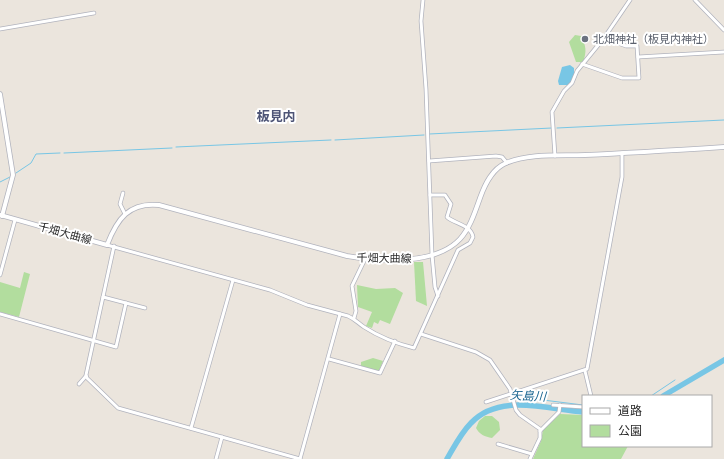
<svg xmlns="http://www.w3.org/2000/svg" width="724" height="459" font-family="'DejaVu Sans','Noto Sans JP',sans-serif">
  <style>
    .green { fill: #b2dd9e }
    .water { fill: #78c6e5 }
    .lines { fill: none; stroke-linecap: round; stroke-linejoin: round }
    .stream { stroke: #78c6e5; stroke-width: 1 }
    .river { stroke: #78c6e5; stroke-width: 5.5 }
    .street-casing { stroke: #b1b3bd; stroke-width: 4.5 }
    .secondary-casing { stroke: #b1b3bd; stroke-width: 5.5 }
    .street { stroke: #fff; stroke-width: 3 }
    .secondary { stroke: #fff; stroke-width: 4 }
    .worship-dot { fill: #6b7280; stroke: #fff; stroke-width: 1.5 }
    .labels { text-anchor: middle; stroke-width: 4; stroke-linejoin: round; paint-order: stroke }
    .worship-label { font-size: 11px; fill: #5b616d; stroke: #fff; text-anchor: start }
    .street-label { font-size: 11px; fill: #2a2a2a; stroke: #fff }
    .water-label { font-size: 12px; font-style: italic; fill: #186490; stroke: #fff }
    .quarter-label { font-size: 13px; font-weight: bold; fill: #4e5577; stroke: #fff }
  </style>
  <rect width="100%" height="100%" fill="#ebe5dd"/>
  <!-- green -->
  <g class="green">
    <path d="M575,35L581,36C586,46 587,51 583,62H576L569,42Z"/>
    <polygon points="414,262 423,262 427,306 416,301"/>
    <polygon points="24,272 30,274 19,317 0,312 0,282 20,288"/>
    <polygon points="357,285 376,289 395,288 403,293 390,324 380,320 378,324 374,322 372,328 366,326 372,312 358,307"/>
    <polygon points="373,358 383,361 379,371 361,366 361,362"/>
    <polygon points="560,414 583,415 583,446 628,446 621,459 533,459 541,441 543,430"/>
    <path d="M485,416H492L499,422L500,430L492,438C485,437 479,434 476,428L479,421Z"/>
  </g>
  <!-- water -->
  <polygon class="water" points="570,65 574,68 574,75 570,85 559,85 558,81 562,67"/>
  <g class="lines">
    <!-- stream -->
    <g class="stream">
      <polyline points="557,128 724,120"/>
      <polyline points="429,134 552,128"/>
      <polyline points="335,140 424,135"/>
      <polyline points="176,147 331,140"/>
      <polyline points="64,153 172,148"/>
      <polyline points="16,173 31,163 36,154 60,153"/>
      <polyline points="0,182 10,177"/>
      <polyline points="651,396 675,380"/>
      <polyline points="528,405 527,398 583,405"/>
    </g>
    <!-- river -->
    <g class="river">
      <polyline points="663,396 724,360"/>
      <path d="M447,459C454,447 461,433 471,423C499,393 547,409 583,412"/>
    </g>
    <defs>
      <g id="street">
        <polyline points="423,0 421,21 426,89 432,255 435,287 438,296"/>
        <polyline points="695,0 724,30"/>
        <polyline points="0,29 94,13"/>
        <polyline points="638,57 724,52"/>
        <polyline points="582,64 622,78 639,78 637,46 626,46 604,38"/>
        <polyline points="555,156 552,112 564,91 572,83 577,71 604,38 630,0"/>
        <polyline points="429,161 496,156 502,157 507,163"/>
        <polyline points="123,193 120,204 125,214"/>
        <path d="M107,245L270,290L307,305L348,316C355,319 358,323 364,327C378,336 398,344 414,348L458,250L470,243L473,237C471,225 455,224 447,217L451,204L445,195H430"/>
        <polyline points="114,246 86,375 87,378 118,408 300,459"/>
        <polyline points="0,275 15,220"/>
        <polyline points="103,297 145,308"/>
        <polyline points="0,314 116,347 126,303"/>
        <polyline points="354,318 356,311 352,286 365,259"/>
        <polyline points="421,334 476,352 490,360 510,389 516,410 520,415 540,429 540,438 530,459"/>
        <polyline points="329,359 380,373 395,341"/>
        <polyline points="585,371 591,396"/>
        <polyline points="79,384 86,376"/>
        <polyline points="486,402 587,369 622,177 622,153"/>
        <polyline points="553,405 583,407"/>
        <polyline points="191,428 233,280"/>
        <polyline points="540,431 559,412 560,405"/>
        <polyline points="498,444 532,454"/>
        <polyline points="216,459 222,437"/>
        <polyline points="300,459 340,314"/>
      </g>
      <g id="secondary">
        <polyline points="0,94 13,175 2,216"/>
        <path d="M0,215L107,245C117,219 129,202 159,205L347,256C380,262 436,265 460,239C470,228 475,212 480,198C485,184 492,169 506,163C530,153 560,156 585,155C631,153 678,150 724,147"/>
      </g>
    </defs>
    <!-- street casing -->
    <use href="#street" class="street-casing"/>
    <!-- secondary casing -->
    <use href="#secondary" class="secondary-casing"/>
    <!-- street -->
    <use href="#street" class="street"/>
    <!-- secondary -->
    <use href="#secondary" class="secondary"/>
  </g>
  <!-- markers -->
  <circle class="worship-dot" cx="585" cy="39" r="4"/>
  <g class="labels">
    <!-- worship labels -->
    <g class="worship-label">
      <text x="593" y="43">北畑神社（板見内神社）</text>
    </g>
    <!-- street labels -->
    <g class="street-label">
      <text transform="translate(65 233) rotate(15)" y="4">千畑大曲線</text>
      <text transform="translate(384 258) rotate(1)" y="4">千畑大曲線</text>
    </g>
    <!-- water labels -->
    <g class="water-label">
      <text transform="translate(528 396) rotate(3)" y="4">矢島川</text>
    </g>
    <!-- quarter labels -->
    <g class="quarter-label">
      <text x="276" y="121">板見内</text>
    </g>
  </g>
  <!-- legend -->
  <rect x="582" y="395" width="130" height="52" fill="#ffffff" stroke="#aaaaaa"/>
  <rect x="590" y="408" width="20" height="6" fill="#ffffff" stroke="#aaaaaa"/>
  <text x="618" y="415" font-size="12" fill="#2a2a2a">道路</text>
  <rect x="590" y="425" width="20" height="12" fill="#b2dd9e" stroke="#aaaaaa"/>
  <text x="618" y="435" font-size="12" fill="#2a2a2a">公園</text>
</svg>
